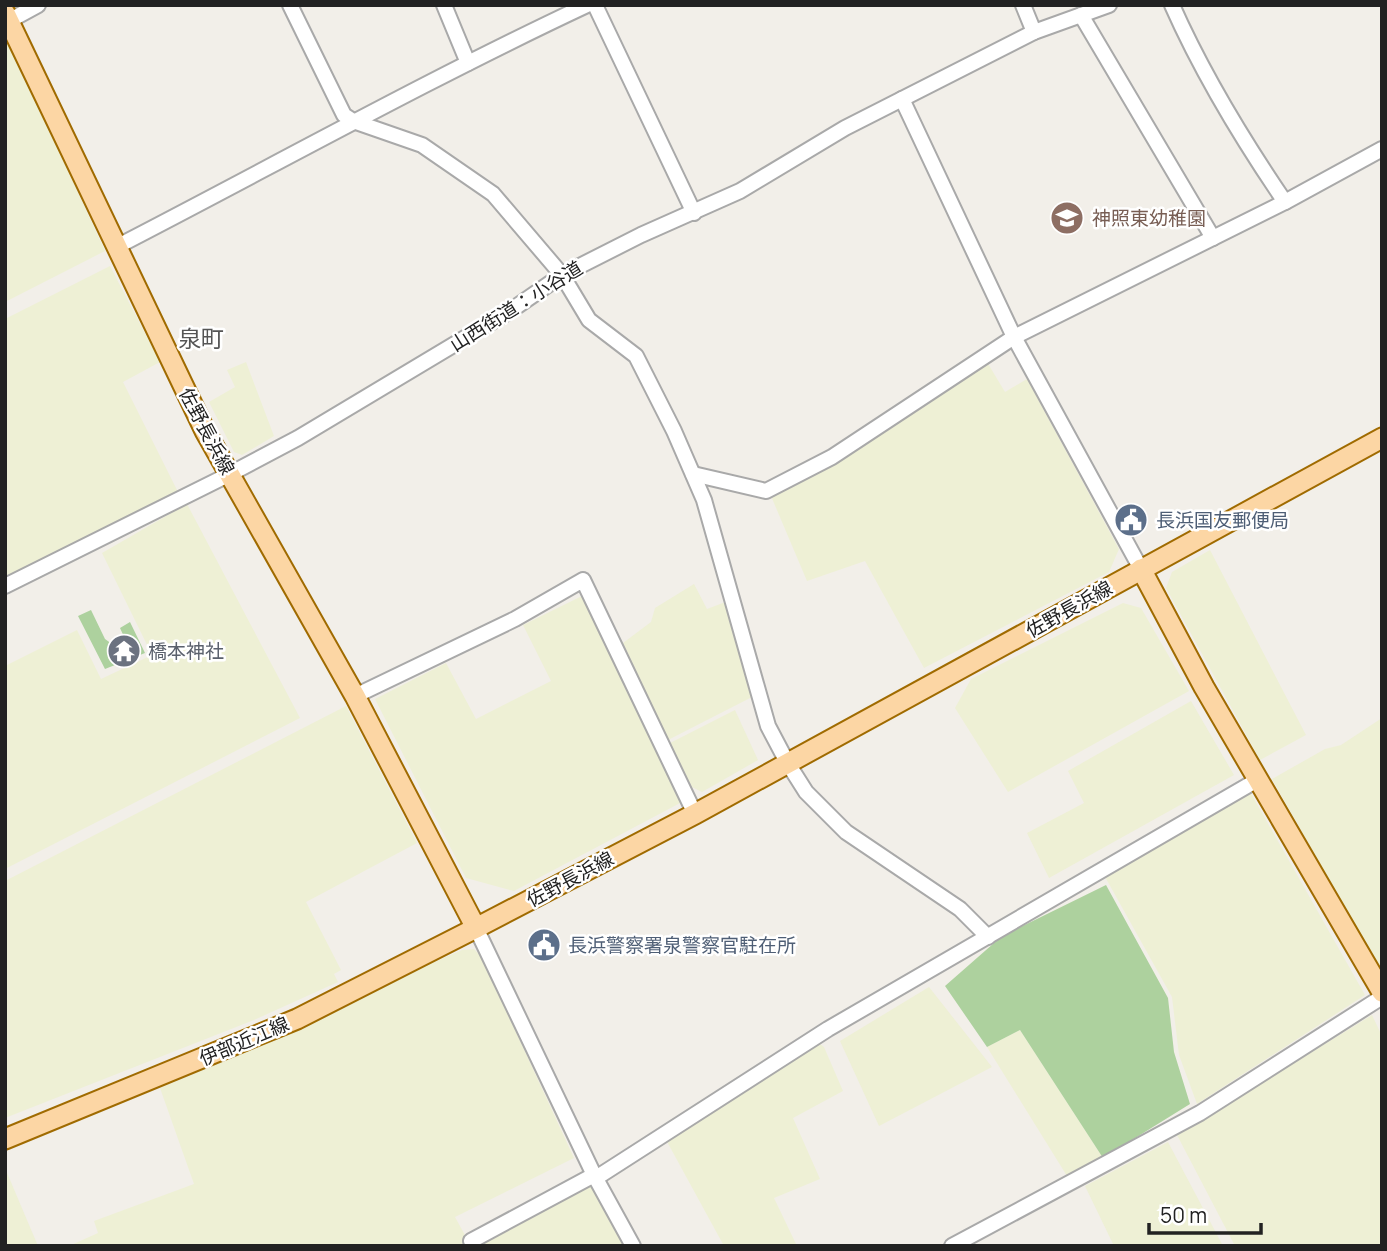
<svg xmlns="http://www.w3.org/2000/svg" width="1387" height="1251" font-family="Manrope,'Noto Sans JP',sans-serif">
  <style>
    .farmland { fill: #eef0d5 }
    .forest { fill: #add19e }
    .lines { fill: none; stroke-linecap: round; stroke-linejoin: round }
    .minor-casing { stroke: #a9a9a9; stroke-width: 18 }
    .major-casing { stroke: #a06b00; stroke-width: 23 }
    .minor { stroke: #fff; stroke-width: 14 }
    .major { stroke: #fcd6a4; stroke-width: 19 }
    .labels { text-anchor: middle; stroke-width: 5; stroke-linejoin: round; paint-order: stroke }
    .education-label { font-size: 19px; fill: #785e54; stroke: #fff; text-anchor: start }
    .street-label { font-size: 19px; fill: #222; stroke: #fff }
    .service-label { font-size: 19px; fill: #4e5e75; stroke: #fff; text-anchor: start }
    .worship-label { font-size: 19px; fill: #5b616d; stroke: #fff; text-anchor: start }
    .quarter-label { font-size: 23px; fill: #555; stroke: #fff }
  </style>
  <rect width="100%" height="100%" fill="#f2efe9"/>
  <!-- farmland -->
  <g class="farmland">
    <polygon points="5,34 105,251 5,302"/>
    <polygon points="110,266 160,362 123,382 179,494 5,577 5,319"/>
    <polygon points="246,362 274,436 242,455 234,452 209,402 235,387 227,370"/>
    <polygon points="987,362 1005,392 1027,379 1119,549 1109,572 924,668 865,561 807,581 771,496"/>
    <polygon points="187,504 300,718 5,869 5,666 77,630 101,679 152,655 102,553"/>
    <polygon points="1210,550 1306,735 1260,760 1166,588 1172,572"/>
    <polygon points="694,584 707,609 728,601 754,696 668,740 623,643 651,622 655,608"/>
    <polygon points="584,595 682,802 514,891 466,878 375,699 446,663 476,719 551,681 523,625"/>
    <polygon points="1123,603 1141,608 1189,691 1008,792 955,708 971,679"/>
    <polygon points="1191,701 1234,775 1049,878 1027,833 1084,803 1068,771"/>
    <polygon points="346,706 417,843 306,902 341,970 334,974 338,982 254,1020 5,1118 5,881"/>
    <polygon points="735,710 758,760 702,792 692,787 670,743"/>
    <polygon points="1382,718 1382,973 1272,779 1325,749 1341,745"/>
    <polygon points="1249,790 1365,995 1197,1104 1179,1055 1172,997 1104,875"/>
    <polygon points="474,949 481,956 574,1158 455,1217 471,1246 69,1246 98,1233 94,1221 194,1184 160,1088 298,1030 416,970 462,950"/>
    <polygon points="929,987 992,1067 879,1126 840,1041"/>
    <polygon points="1372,1015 1382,1036 1382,1246 1235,1246 1177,1135"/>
    <polygon points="1020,1030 1103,1158 1067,1176 987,1047"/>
    <polygon points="820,1044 824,1047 843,1091 793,1118 820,1179 774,1198 797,1246 724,1246 665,1138 720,1101"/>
    <polygon points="1168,1142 1223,1246 1114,1246 1085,1186"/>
    <polygon points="5,1168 38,1246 5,1246"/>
    <polygon points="592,1184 626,1246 483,1246 486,1238 585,1185"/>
  </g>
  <!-- forest -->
  <g class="forest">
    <polygon points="91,610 105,639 112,644 120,657 131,652 120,628 130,622 145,653 105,669 78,616"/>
    <polygon points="1106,885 1168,998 1174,1052 1190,1104 1103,1158 1020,1030 987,1047 945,986 1002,936"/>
  </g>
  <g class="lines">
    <defs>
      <g id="minor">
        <polyline points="290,5 344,115 353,121 422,145 493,194 562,275 589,320 636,356 674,431 704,500 768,726 787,762 806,792 846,832 960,909 988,937"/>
        <polyline points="444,5 468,63"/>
        <polyline points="595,5 694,213"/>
        <polyline points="1023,5 1034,32"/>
        <path d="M1172,5C1203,75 1242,139 1285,202"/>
        <polyline points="1081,15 1213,238"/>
        <polyline points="5,23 38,5"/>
        <polyline points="902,99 1014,337 1141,569"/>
        <path d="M116,247C273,166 427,80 587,5"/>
        <polyline points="693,474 766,491 832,457 1014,337 1285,202 1382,149"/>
        <polyline points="5,586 230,474 298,438 510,311 562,275 641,235 740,191 845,128 1034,32 1109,5"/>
        <polyline points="355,696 515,619 583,580 695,814"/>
        <polyline points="476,928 594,1175 633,1246"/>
        <polyline points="596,1178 828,1029 1259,779"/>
        <polyline points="474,1246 471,1241 594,1175"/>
        <polyline points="952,1246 1200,1113 1382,997"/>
      </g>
      <g id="major">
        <polyline points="5,13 205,431 355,696 476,928"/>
        <polyline points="1141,569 1204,687 1382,992"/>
        <polyline points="5,1139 297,1019 476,928 695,814 1382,438"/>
      </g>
    </defs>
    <!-- minor casing -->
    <use href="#minor" class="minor-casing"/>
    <!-- major casing -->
    <use href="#major" class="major-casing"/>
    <!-- minor -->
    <use href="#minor" class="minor"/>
    <!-- major -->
    <use href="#major" class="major"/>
  </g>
  <!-- icons -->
  <defs>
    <symbol id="school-disc" viewBox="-11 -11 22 22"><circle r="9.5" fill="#8d6e63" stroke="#fff"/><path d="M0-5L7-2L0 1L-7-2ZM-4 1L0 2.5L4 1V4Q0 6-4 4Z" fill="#fff"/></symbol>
    <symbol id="civic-disc" viewBox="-11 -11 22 22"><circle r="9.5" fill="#5c6f8a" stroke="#fff"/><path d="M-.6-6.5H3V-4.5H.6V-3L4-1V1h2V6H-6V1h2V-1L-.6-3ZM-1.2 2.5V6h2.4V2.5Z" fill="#fff"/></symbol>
    <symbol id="temple-disc" viewBox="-11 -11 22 22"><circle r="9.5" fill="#6b7280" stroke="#fff"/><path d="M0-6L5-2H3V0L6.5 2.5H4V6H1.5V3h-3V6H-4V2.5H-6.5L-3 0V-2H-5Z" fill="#fff"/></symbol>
  </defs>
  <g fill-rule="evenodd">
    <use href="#school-disc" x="1048" y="199" width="38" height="38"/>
    <use href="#civic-disc" x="1112" y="501" width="38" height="38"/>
    <use href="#temple-disc" x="105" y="632" width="38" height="38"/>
    <use href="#civic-disc" x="525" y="926" width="38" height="38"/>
  </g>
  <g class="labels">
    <!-- education labels -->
    <g class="education-label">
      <text x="1092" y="225">神照東幼稚園</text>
    </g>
    <!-- street labels -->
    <g class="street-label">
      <text transform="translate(516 306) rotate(-32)" y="7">山西街道：小谷道</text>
      <text transform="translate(207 431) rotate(62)" y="7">佐野長浜線</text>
      <text transform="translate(1069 609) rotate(-29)" y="7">佐野長浜線</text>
      <text transform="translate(570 879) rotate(-28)" y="7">佐野長浜線</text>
      <text transform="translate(244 1041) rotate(-23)" y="7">伊部近江線</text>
    </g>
    <!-- service labels -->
    <g class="service-label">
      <text x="1156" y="527">長浜国友郵便局</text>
      <text x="568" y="952">長浜警察署泉警察官駐在所</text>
    </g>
    <!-- worship labels -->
    <g class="worship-label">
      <text x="148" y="658">橋本神社</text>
    </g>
    <!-- quarter labels -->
    <g class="quarter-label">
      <text x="201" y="347">泉町</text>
    </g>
  </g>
  <!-- border -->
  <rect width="1387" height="1251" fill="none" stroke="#222222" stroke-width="14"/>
  <!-- scale -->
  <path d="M1149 1223v10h112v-10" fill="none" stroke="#222222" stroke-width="3.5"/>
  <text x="1160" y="1223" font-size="21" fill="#222222" stroke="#ffffff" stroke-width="5" paint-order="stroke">50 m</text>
</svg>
